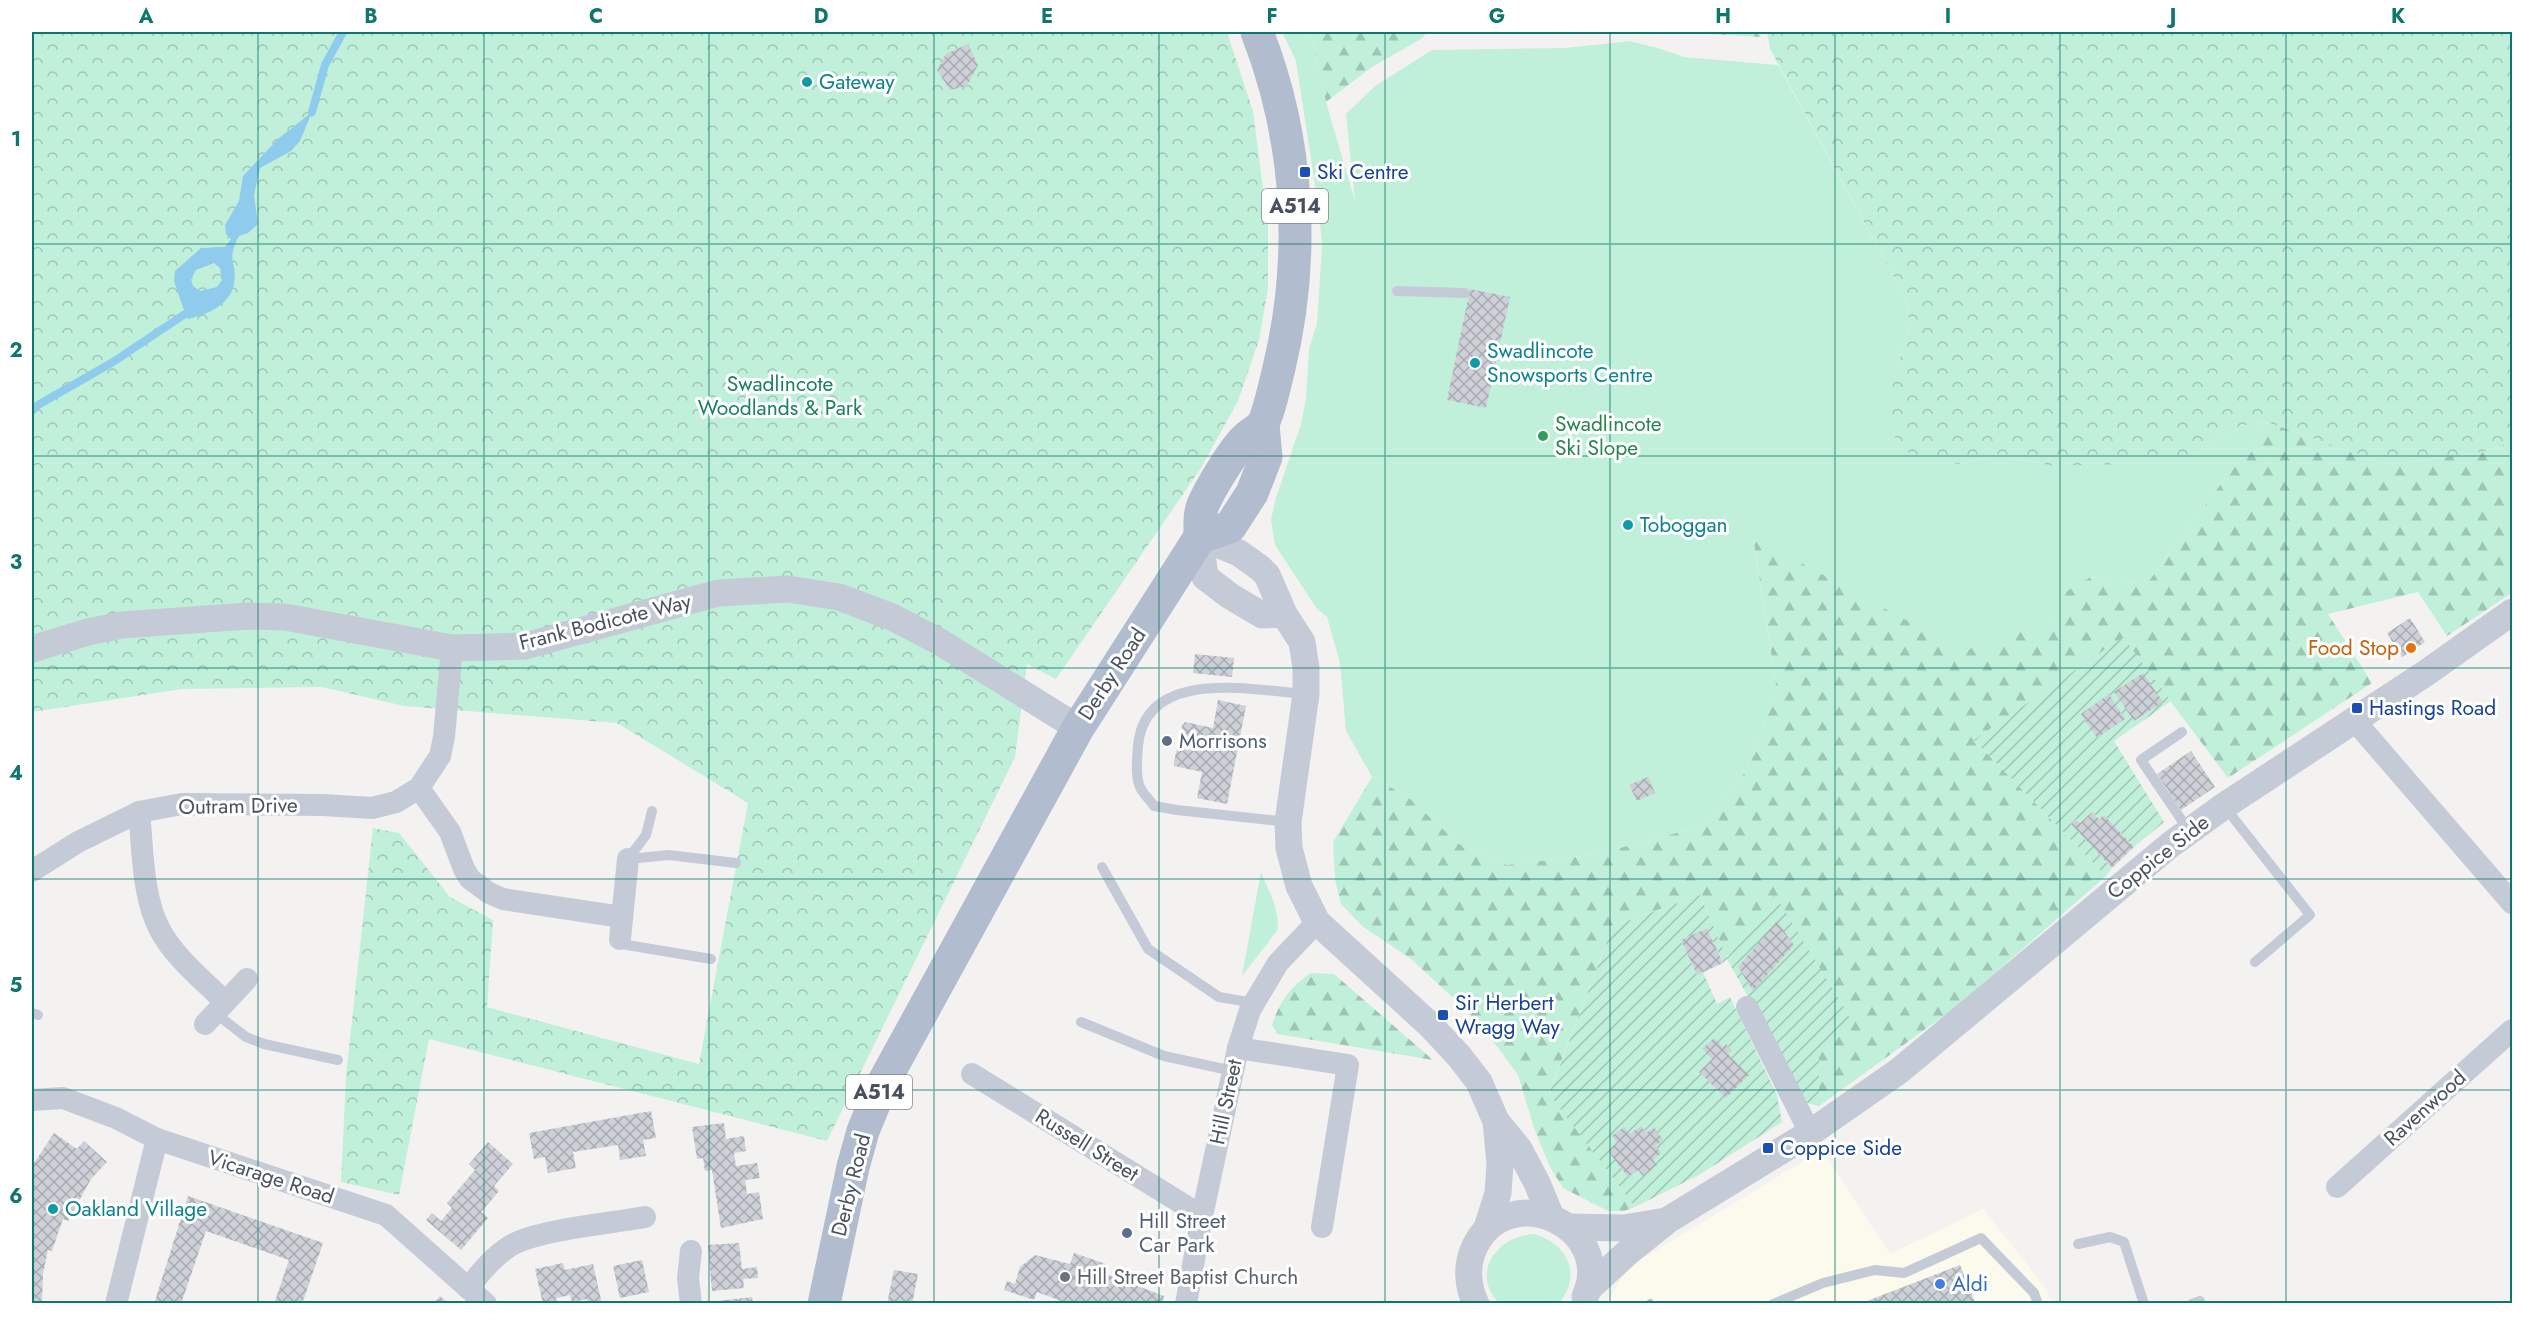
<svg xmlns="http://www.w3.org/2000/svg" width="2544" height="1335" font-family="Jost,sans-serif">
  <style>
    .commercial { fill: #fcfaec }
    .grass { fill: #c1f0da }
    .forest { fill: url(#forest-firs) }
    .park { fill: url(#park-crowns) }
    .garden { fill: url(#garden-furrows) }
    .water { fill: #8ecbec; fill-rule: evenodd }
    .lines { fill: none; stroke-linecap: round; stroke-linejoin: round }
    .stream { stroke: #8ecbec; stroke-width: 8 }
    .building { fill: url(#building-cross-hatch) }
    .service { stroke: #c5cbd6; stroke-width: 10 }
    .minor { stroke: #c5cbd6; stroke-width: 22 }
    .tertiary { stroke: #c5cbd6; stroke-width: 27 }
    .primary { stroke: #b1bccf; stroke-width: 33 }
    .grid { fill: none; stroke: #0f766e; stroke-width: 1.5; stroke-opacity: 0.55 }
    .culture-dot { fill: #0f9aa8; stroke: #fff; stroke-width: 2 }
    .transit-dot { fill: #1a4fb4; stroke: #fff; stroke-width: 2 }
    .leisure-dot { fill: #2e9e5b; stroke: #fff; stroke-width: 2 }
    .food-dot { fill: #e8710a; stroke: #fff; stroke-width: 2 }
    .service-dot { fill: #5c6f8a; stroke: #fff; stroke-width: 2 }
    .worship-dot { fill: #6b7280; stroke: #fff; stroke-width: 2 }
    .shop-dot { fill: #3f7fe0; stroke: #fff; stroke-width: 2 }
    .labels { text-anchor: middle; stroke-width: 6; stroke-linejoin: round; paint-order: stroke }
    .shield { fill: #fff; stroke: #80858f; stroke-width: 1.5 }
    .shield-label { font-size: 20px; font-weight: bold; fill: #49515f }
    .culture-label { font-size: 21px; fill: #0d838f; stroke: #fff; text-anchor: start }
    .transit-label { font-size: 21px; fill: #164399; stroke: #fff; text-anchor: start }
    .park-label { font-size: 21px; fill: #18825c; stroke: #fff }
    .leisure-label { font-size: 21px; fill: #27864d; stroke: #fff; text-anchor: start }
    .street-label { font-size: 21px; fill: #49515f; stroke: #fff }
    .food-label { font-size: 21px; fill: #c56008; stroke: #fff; text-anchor: end }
    .service-label { font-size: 21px; fill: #4e5e75; stroke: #fff; text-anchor: start }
    .worship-label { font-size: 21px; fill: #5b616d; stroke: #fff; text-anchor: start }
    .shop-label { font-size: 21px; fill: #366cbe; stroke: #fff; text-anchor: start }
    .neatline { fill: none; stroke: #0f766e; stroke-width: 2 }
    .grid-label { font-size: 20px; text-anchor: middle; font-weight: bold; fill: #0f766e }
  </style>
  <defs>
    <pattern id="forest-firs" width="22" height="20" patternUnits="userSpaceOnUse" patternTransform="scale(1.5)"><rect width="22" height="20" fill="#c1f0da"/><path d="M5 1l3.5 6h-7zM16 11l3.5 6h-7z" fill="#9fc5b4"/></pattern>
    <pattern id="park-crowns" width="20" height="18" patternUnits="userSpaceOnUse" patternTransform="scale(1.5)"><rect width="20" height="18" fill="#c1f0da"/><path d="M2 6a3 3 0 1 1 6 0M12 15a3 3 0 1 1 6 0" fill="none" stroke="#9fc5b4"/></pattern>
    <pattern id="garden-furrows" width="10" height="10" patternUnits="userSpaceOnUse" patternTransform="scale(1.5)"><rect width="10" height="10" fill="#c1f0da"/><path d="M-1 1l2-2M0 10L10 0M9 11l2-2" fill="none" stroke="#9fc5b4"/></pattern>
    <pattern id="building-cross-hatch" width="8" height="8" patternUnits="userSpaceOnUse" patternTransform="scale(1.5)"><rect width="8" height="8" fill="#cdd0d7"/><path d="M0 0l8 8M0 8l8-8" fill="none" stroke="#a8abb2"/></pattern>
  </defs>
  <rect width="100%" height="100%" fill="#f4f2f1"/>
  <!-- commercial -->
  <polygon class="commercial" points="1822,1150 1890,1254 1983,1209 2045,1287 2051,1303 1606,1304 1630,1266"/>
  <!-- grass -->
  <g class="grass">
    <polygon points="1282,32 1310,32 1326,102 1355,201 1346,114 1375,86 1432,50 1565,48 1630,41 1658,48 1684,57 1778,65 1905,297 1910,325 1894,379 1936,463 1961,464 2000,454 2052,466 2194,455 2240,426 2267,422 2146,585 2091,577 2059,620 1963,652 1753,538 1777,691 1745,772 1703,826 1597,854 1507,865 1459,844 1408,797 1372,777 1346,731 1340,663 1327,617 1317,609 1275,545 1271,520 1275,501 1301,424 1306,398 1309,349 1317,323 1322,246 1319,212 1296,61"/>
    <path d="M1261,872C1268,890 1281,911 1277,931L1242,976Z"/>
    <path d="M1534,1234C1567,1243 1583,1275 1559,1303H1499C1470,1274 1496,1236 1534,1234Z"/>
  </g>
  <!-- forest -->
  <g class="forest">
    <polygon points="1310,32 1427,32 1421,39 1372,67 1326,102"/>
    <polygon points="1674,32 1760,32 1761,37"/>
    <polygon points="2267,422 2389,465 2487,451 2512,441 2512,593 2447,636 2418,592 2328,614 2372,683 2228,778 2123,638 1974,740 2106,876 1956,1007 1819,1106 1819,1052 1775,896 1727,958 1700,895 1613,926 1549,1093 1635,1207 1624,1211 1608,1211 1563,1188 1550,1167 1534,1128 1518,1075 1499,1049 1465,1009 1411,959 1362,926 1341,904 1335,880 1333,842 1372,777 1408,797 1459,844 1507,865 1597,854 1703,826 1745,772 1777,691 1753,537 1963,651 2059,620 2058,596 2091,577 2146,585"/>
    <path d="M1311,973L1334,974L1433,1060L1277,1034L1272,1025C1279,1002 1291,986 1311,973Z"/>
  </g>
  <!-- park -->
  <g class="park">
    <polygon points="32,32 1227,32 1253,111 1268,227 1268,289 1259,340 1238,401 1201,468 1056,679 1027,664 1015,757 827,1141 429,1039 399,1195 341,1182 346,1075 373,828 399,833 450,897 493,920 487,1007 699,1064 748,803 617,723 404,706 322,687 182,689 32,712"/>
    <polygon points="1767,32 2512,32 2512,441 2487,451 2389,465 2267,422 2240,426 2194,455 2128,464 2052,466 2000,454 1961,464 1936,463 1913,457 1896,440 1888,416 1894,379 1910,325 1905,297 1770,49"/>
  </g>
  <!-- garden -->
  <g class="garden">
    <polygon points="2123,637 2171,701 2114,741 2164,822 2134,847 2104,815 2099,819 2092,812 2080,823 2075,819 2071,824 2112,868 2106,876 1974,740"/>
    <polygon points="1700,895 1727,958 1775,895 1854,1024 1819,1052 1819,1106 1807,1103 1727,959 1723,963 1707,928 1681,940 1697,975 1703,972 1717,1004 1730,997 1777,1095 1782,1122 1699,1175 1635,1207 1549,1094 1613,926"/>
  </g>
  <!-- water -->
  <path class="water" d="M312,112L300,141L291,151L260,168L254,195L258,224L248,233L239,236C225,262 238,262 234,283C231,305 207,315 187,319L174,281L175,271L201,248L225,247L231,239L226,234L225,225L239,201L243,176L278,139ZM214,263L220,268L222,280L217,287L200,291L193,286L191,279L196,270Z"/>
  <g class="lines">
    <!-- stream -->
    <g class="stream">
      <polyline points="312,112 325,65 343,32"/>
      <polyline points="32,411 38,405 113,362 185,314"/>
    </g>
  </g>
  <!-- building -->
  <g class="building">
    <polygon points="968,44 978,65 967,86 950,90 937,70 946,54"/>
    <polygon points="1470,289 1510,297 1486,408 1447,400"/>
    <polygon points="2410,618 2425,642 2402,657 2387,633"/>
    <polygon points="1195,654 1234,658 1232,677 1193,673"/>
    <polygon points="2143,673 2163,702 2134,721 2114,692"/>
    <polygon points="2109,694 2125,719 2097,738 2081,714"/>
    <polygon points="1218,700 1246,706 1227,804 1197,798 1202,772 1174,766 1174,762 1182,726 1185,722 1213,728"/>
    <polygon points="2191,751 2215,787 2181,810 2157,774"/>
    <polygon points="1648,777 1655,793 1637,801 1629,785"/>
    <polygon points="2092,812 2099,819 2104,815 2134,847 2112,868 2071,824 2075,819 2080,823"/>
    <polygon points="1777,921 1794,945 1753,991 1738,967"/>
    <polygon points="1707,928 1723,963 1697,975 1681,940"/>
    <polygon points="1714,1038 1723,1047 1726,1044 1732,1050 1728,1054 1749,1075 1726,1098 1699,1072 1712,1059 1702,1049"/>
    <polygon points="651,1111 656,1138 643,1140 646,1156 620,1160 618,1145 573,1152 576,1168 548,1173 545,1157 534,1159 529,1133"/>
    <polygon points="724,1123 726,1139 744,1136 746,1151 734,1153 736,1166 757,1163 760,1178 745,1180 747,1194 759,1192 763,1219 721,1228 712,1170 705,1171 703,1158 697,1159 692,1127"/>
    <polygon points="1641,1126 1646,1133 1654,1127 1663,1140 1655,1146 1661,1153 1653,1160 1657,1165 1643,1176 1638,1170 1628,1177 1608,1151 1618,1143 1612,1136 1624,1127 1630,1134"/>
    <polygon points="54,1133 77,1149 84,1141 107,1162 91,1179 68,1221 63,1219 52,1251 48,1250 43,1274 42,1304 32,1304 32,1166"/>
    <polygon points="488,1142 513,1164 494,1186 499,1191 481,1212 488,1218 461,1250 426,1220 432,1213 441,1221 452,1208 447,1203 475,1170 469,1164"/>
    <polygon points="188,1196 323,1243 302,1304 274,1304 289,1260 206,1231 181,1304 154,1304"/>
    <polygon points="739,1243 742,1269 757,1267 758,1278 743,1279 744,1288 712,1291 708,1245"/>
    <polygon points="1074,1253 1106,1264 1103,1273 1164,1296 1163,1304 1069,1304 1037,1292 1034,1300 1004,1290 1007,1281 1015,1284 1020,1267 1035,1255 1070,1264"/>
    <polygon points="642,1260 649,1292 620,1298 613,1266"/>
    <polygon points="563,1263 565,1270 593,1264 602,1304 588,1304 587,1299 572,1302 570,1295 556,1298 557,1304 543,1304 535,1269"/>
    <polygon points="1960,1265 1976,1304 1862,1304 1862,1303"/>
    <polygon points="894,1270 918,1274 912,1304 887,1304"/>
    <polygon points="440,1296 449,1304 433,1304"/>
    <polygon points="752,1297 753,1304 711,1304 710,1302"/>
    <polygon points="1651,1298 1655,1304 1642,1304"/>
  </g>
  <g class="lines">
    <!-- service -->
    <g class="service">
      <polyline points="1397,291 1465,293"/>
      <polyline points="2182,732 2141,760 2189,831"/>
      <polyline points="2224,806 2310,915 2255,962"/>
      <path d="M1288,822L1177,810L1154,806C1150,800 1143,794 1140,787C1135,776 1137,758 1138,746C1145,667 1251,690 1305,694"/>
      <polyline points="628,859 669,855 736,863"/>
      <polyline points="628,859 646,835 652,811"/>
      <polyline points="1102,867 1148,949 1219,997 1254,1003"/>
      <polyline points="620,939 627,945 711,959"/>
      <polyline points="32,1013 38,1015"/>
      <polyline points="215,1013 246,1037 264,1044 338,1060"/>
      <polyline points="1081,1022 1164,1056 1233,1071"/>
      <polyline points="2078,1244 2110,1237 2124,1242 2144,1304"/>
      <polyline points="1773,1304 1823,1283 1875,1270 1904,1273 1981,1238 2034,1293 2038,1304"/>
      <polyline points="2192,1304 2200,1301"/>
    </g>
    <!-- minor -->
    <g class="minor">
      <polyline points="452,648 444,737 440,756 419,788 450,832 464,869 470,879 489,893 503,899 622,917"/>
      <polyline points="2354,720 2512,903"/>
      <path d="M139,812C143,850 142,896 160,930C175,958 203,980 225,1002"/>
      <polyline points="32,871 78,842 139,812 182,804 323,805 372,808 396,802 419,788"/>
      <polyline points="620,939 628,859"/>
      <polyline points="1747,1007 1810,1133"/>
      <polyline points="205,1024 247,979"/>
      <polyline points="1238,1048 1348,1065 1322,1227"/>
      <polyline points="972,1074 1202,1216"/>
      <polyline points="32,1100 63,1098 116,1118 157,1139 386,1215 486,1304"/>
      <polyline points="2337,1187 2512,1030"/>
      <path d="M468,1288C481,1272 493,1257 510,1246C535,1230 613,1223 645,1217"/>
      <polyline points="116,1304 157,1139"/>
      <polyline points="691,1304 688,1278 691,1251"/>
      <polyline points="1186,1304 1202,1216 1238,1048 1250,1010 1278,963 1317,922"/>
    </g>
    <!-- tertiary -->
    <g class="tertiary">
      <polyline points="1284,614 1262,615 1230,596 1205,577 1200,537 1239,553 1260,568 1267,575 1284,614 1302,642 1306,668 1306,694 1288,822 1289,848 1299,886 1317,922 1430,1025 1459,1056 1479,1082 1496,1121 1519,1149 1537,1183 1551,1217"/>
      <polyline points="32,649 88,632 122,625 248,616 285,617 452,648 525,646 718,593 788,589 839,597 892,617 940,642 1078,728"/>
      <polyline points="1569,1227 1624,1228 1666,1221"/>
      <polyline points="1487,1228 1498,1193 1500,1164 1496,1121"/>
      <polyline points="1589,1288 1627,1253 1668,1220 1810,1133 1899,1071 2170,845 2224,806 2426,673 2512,612"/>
      <path d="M1476,1304C1467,1286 1466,1264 1475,1246C1509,1178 1616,1226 1585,1297"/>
    </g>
    <!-- primary -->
    <g class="primary">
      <polyline points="1200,537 1230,527 1252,493 1266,457 1263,425"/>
      <path d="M824,1304L853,1167L863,1131L882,1085L1078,728L1200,537C1200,527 1199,514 1203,505C1209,490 1233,451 1244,440C1249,434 1257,431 1262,425C1268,417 1276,380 1279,368C1306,256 1299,139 1257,32"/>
    </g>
  </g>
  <!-- grid -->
  <path class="grid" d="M258,32V1304M484,32V1304M709,32V1304M934,32V1304M1159,32V1304M1385,32V1304M1610,32V1304M1835,32V1304M2060,32V1304M2286,32V1304M32,244H2512M32,456H2512M32,668H2512M32,879H2512M32,1090H2512"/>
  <!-- markers -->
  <g class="culture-dot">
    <circle cx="807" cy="82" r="6"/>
    <circle cx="1475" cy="363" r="6"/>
    <circle cx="1628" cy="525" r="6"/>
    <circle cx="53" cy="1209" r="6"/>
  </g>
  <g class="transit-dot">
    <rect x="1299" y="166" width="12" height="12" rx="3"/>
    <rect x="2351" y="702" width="12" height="12" rx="3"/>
    <rect x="1437" y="1009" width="12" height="12" rx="3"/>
    <rect x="1762" y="1142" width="12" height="12" rx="3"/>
  </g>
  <circle class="leisure-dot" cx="1543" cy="436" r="6"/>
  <circle class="food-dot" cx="2411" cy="648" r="6"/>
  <g class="service-dot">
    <circle cx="1167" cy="741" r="6"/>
    <circle cx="1127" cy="1233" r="6"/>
  </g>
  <circle class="worship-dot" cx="1065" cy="1277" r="6"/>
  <circle class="shop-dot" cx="1940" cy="1284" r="6"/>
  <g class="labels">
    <!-- shield labels -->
    <g class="shield">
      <rect x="1262" y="189" width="66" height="34" rx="4.5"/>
      <rect x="846" y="1075" width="66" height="34" rx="4.5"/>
    </g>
    <g class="shield-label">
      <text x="1295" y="213">A514</text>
      <text x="879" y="1099">A514</text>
    </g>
    <!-- culture labels -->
    <g class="culture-label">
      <text x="819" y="89">Gateway</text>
      <text x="1487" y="358">Swadlincote<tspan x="1487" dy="24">Snowsports Centre</tspan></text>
      <text x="1640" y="532">Toboggan</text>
      <text x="65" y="1216">Oakland Village</text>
    </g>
    <!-- transit labels -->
    <g class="transit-label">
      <text x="1317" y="179">Ski Centre</text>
      <text x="2369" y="715">Hastings Road</text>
      <text x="1455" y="1010">Sir Herbert<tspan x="1455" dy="24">Wragg Way</tspan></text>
      <text x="1780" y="1155">Coppice Side</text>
    </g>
    <!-- park labels -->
    <g class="park-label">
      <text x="780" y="391">Swadlincote<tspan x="780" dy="24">Woodlands &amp; Park</tspan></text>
    </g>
    <!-- leisure labels -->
    <g class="leisure-label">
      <text x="1555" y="431">Swadlincote<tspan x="1555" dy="24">Ski Slope</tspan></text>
    </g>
    <!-- street labels -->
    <g class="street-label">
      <text transform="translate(605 622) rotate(-14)" y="7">Frank Bodicote Way</text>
      <text transform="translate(1112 674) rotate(-57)" y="7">Derby Road</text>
      <text transform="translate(238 806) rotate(-1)" y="7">Outram Drive</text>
      <text transform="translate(2158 857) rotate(-38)" y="7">Coppice Side</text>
      <text transform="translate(1226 1102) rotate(-78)" y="7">Hill Street</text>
      <text transform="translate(2425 1108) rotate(-42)" y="7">Ravenwood</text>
      <text transform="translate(1087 1145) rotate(32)" y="7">Russell Street</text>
      <text transform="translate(271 1177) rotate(18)" y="7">Vicarage Road</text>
      <text transform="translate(851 1185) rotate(-76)" y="7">Derby Road</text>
    </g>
    <!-- food labels -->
    <g class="food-label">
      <text x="2399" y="655">Food Stop</text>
    </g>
    <!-- service labels -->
    <g class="service-label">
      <text x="1179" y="748">Morrisons</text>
      <text x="1139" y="1228">Hill Street<tspan x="1139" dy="24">Car Park</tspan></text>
    </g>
    <!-- worship labels -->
    <g class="worship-label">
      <text x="1077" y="1284">Hill Street Baptist Church</text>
    </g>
    <!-- shop labels -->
    <g class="shop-label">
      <text x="1952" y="1291">Aldi</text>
    </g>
  </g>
  <!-- border -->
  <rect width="2544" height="1335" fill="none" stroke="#ffffff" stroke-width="66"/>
  <rect x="33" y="33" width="2478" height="1269" class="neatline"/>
  <g class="grid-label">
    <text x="146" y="23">A</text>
    <text x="371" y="23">B</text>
    <text x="596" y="23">C</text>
    <text x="821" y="23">D</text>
    <text x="1047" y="23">E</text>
    <text x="1272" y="23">F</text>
    <text x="1497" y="23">G</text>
    <text x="1723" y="23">H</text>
    <text x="1948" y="23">I</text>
    <text x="2173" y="23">J</text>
    <text x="2398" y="23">K</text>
    <text x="16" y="146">1</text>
    <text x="16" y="357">2</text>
    <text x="16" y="569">3</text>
    <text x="16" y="780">4</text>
    <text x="16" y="992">5</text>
    <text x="16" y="1203">6</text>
  </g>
</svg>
